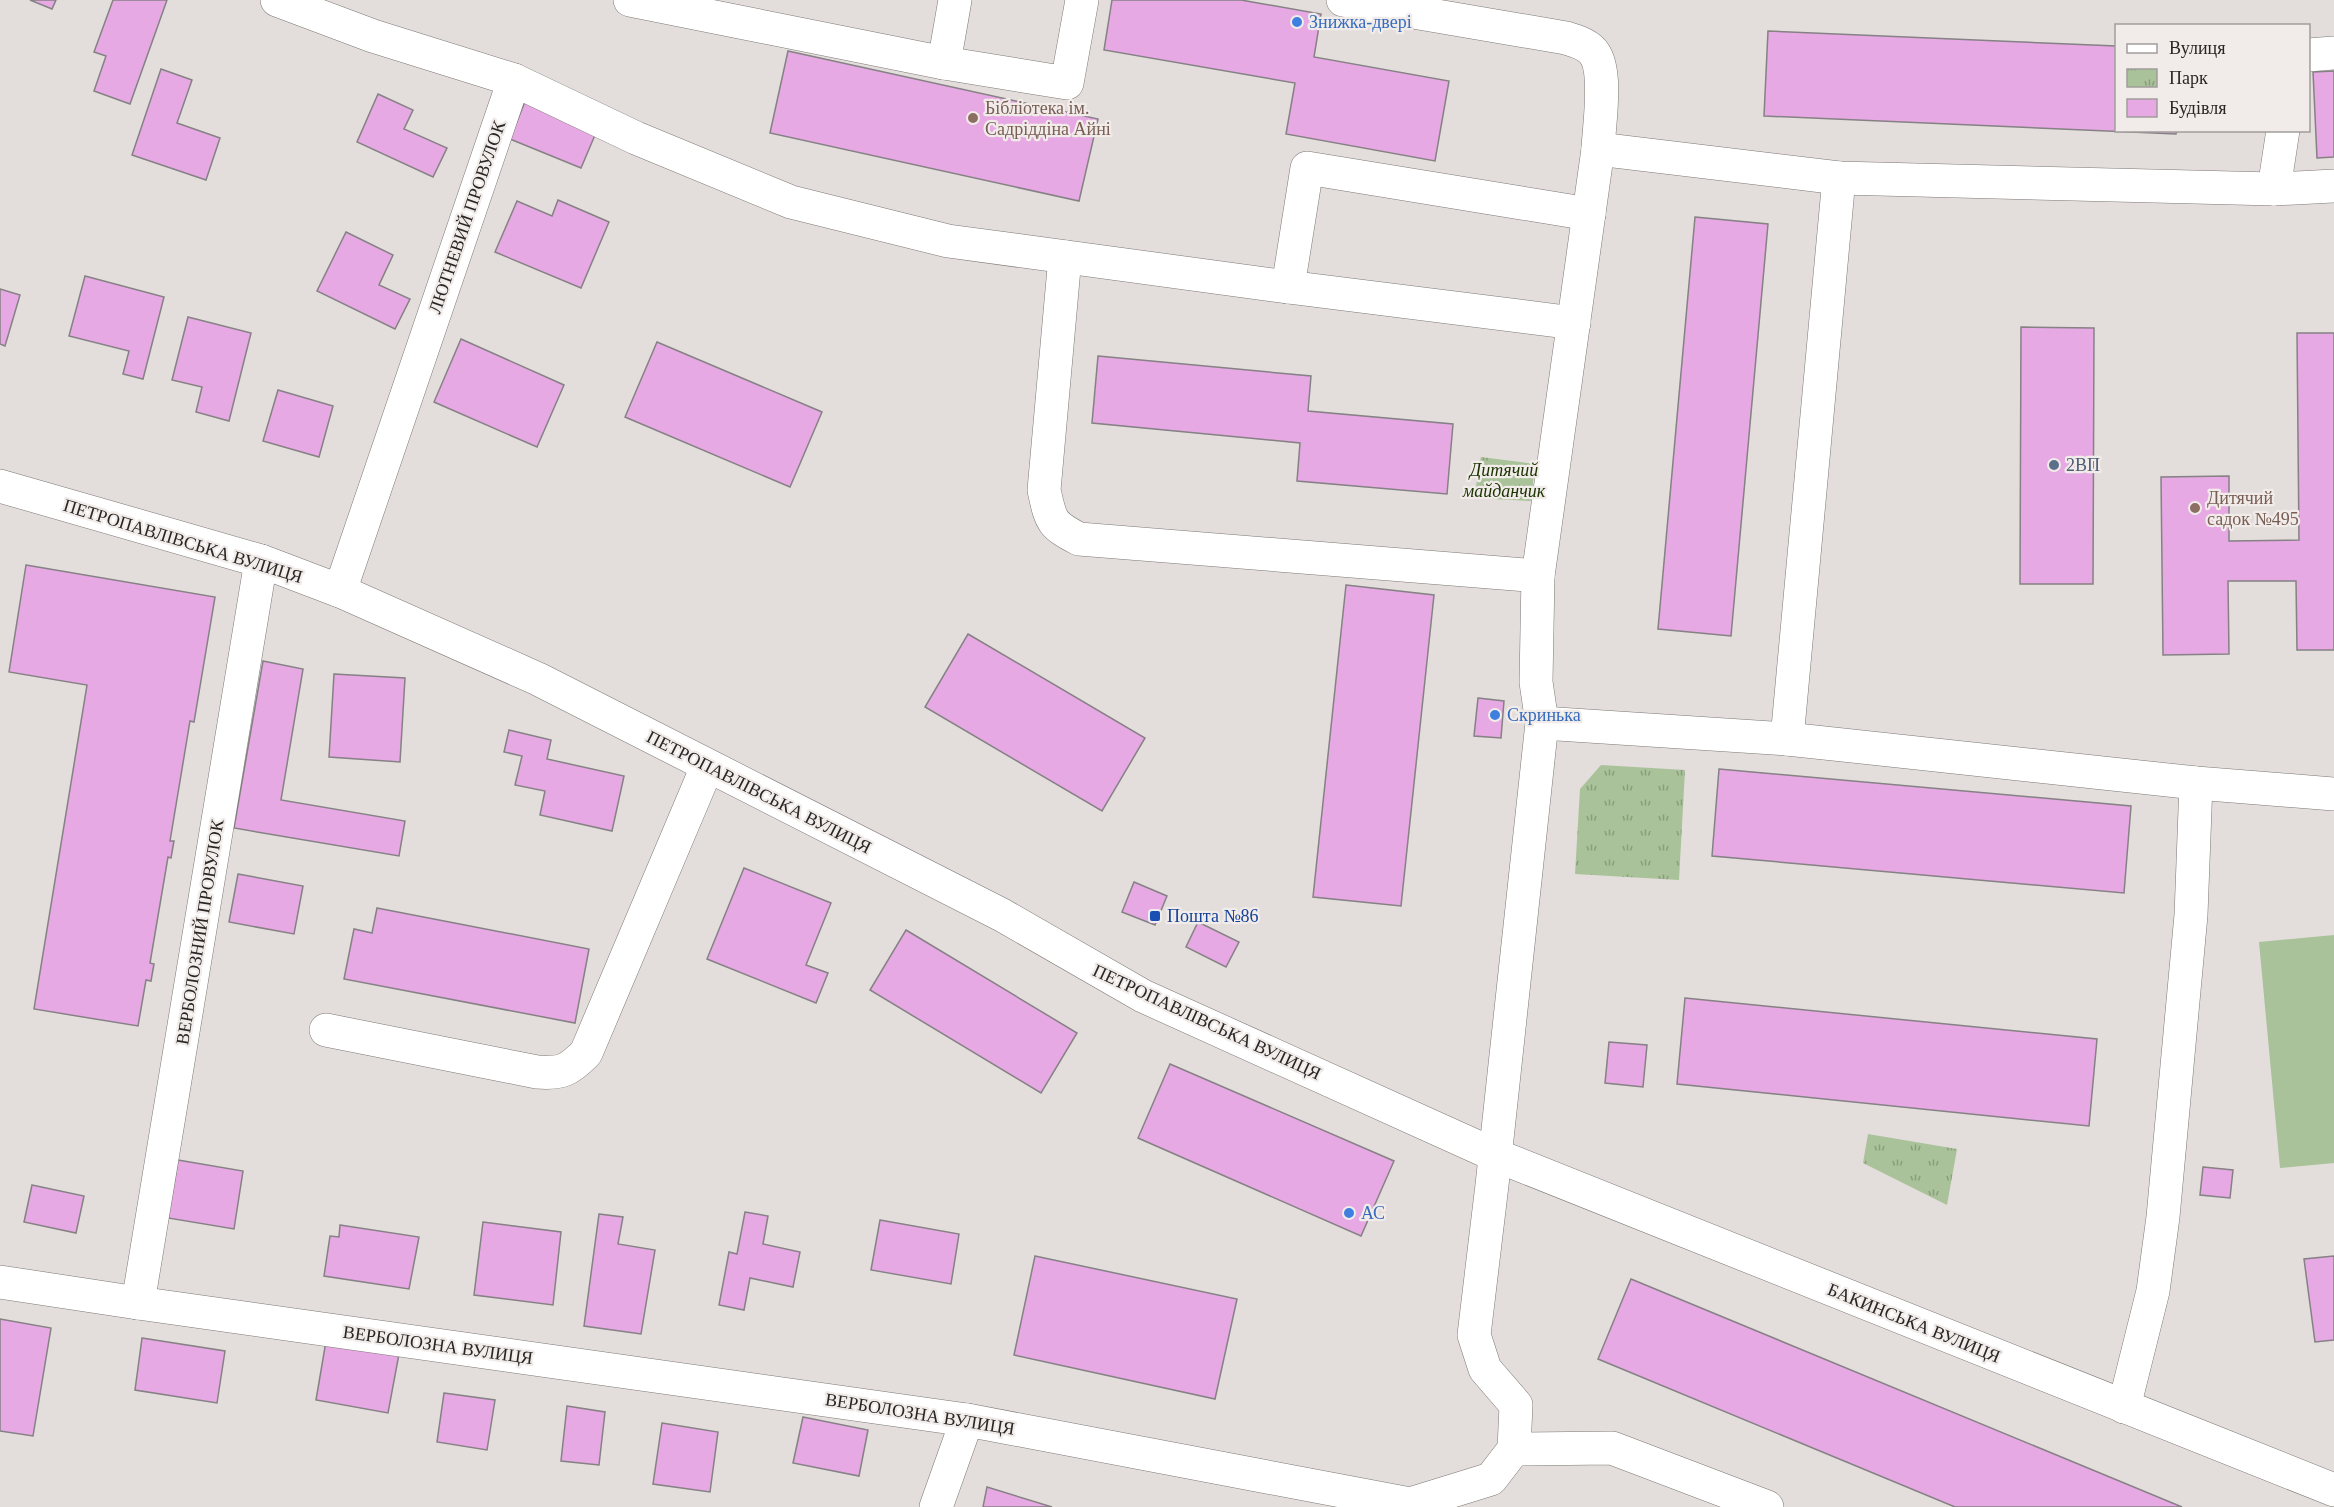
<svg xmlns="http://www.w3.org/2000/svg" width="2334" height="1507" font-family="Georgia,serif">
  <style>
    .green { fill: #a9c299 }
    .park { fill: url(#park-tufts) }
    .building { fill: #e6a9e3; stroke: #858184; stroke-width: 1.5 }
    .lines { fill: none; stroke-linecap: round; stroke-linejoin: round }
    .minor-casing { stroke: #7d7875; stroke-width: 34 }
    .minor { stroke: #fff; stroke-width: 33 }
    .shop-dot { fill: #3f7fe0; stroke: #f1ece9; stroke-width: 2 }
    .education-dot { fill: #8d6e63; stroke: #f1ece9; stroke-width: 2 }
    .service-dot { fill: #5c6f8a; stroke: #f1ece9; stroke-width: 2 }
    .transit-dot { fill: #1a4fb4; stroke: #f1ece9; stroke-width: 2 }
    .labels { text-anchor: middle; stroke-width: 4.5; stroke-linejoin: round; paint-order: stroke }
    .shop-label { font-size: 18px; fill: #366cbe; stroke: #f1ece9; text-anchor: start }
    .education-label { font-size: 18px; fill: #785e54; stroke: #f1ece9; text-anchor: start }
    .street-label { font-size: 18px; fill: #292726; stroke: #f1ece9 }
    .service-label { font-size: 18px; fill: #4e5e75; stroke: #f1ece9; text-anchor: start }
    .park-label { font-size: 18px; font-style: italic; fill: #1a3301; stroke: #f1ece9 }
    .transit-label { font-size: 18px; fill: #164399; stroke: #f1ece9; text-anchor: start }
  </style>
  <defs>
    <pattern id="park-tufts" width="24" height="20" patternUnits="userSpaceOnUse" patternTransform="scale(1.5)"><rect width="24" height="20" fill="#a9c299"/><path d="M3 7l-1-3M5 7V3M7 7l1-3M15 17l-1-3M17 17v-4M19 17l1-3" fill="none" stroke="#8a9e7d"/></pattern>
  </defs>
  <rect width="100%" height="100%" fill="#e3dedb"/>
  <!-- green -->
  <polygon class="green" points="2334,935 2334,1163 2280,1168 2259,942"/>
  <!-- park -->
  <g class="park">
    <polygon points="1481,457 1535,464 1531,501 1474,498"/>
    <polygon points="1601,765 1685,770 1679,880 1575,874 1580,789"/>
    <polygon points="1868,1134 1957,1149 1947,1205 1863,1163"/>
  </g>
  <!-- building -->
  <g class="building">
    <polygon points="30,0 56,0 52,9"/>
    <polygon points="113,0 167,0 130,104 94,91 106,56 94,52"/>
    <polygon points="1112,0 1241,0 1321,14 1314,57 1449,81 1435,161 1286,134 1295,83 1104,50"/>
    <polygon points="1768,31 2116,46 2116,130 2177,130 2176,134 1764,116"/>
    <polygon points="788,51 1098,119 1079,201 770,133"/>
    <polygon points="161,69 192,80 177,123 220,138 206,180 132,155"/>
    <polygon points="2334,71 2334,157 2317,158 2313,72"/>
    <polygon points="378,94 413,110 404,129 447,148 433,177 357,142"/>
    <polygon points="526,99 598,128 581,168 510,139"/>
    <polygon points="558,200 609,222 581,288 495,252 517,201 552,216"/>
    <polygon points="1695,217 1768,224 1731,636 1658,629"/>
    <polygon points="346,232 393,255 379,285 410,299 395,329 317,291"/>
    <polygon points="85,276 164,297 143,379 123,374 129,351 69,336"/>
    <polygon points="0,289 20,295 5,346 0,344"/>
    <polygon points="188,317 251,333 229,421 196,412 202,387 172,380"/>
    <polygon points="2021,327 2094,328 2093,584 2020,584"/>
    <polygon points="2297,333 2334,333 2334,650 2297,650 2296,581 2228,581 2229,654 2163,655 2161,477 2229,476 2229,541 2299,540"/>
    <polygon points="461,339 564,385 537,447 434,402"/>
    <polygon points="657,342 822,412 790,487 625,417"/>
    <polygon points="1098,356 1311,376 1308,411 1453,424 1447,494 1297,481 1300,443 1092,423"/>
    <polygon points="278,390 333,406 319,457 263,441"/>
    <polygon points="26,565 215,597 194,722 190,721 170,841 174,841 171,858 168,857 150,963 154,964 151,981 146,980 138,1026 34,1009 87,685 9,672"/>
    <polygon points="1346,585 1434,595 1401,906 1313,897"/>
    <polygon points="968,634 1145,738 1102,811 925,707"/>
    <polygon points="263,661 303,669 281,800 405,821 399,856 234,828"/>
    <polygon points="334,674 405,678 400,762 329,757"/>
    <polygon points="1478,698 1504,701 1501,738 1474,736"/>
    <polygon points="509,730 551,740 547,759 624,776 612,831 540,815 545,791 515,785 522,756 504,752"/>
    <polygon points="1719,769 2131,806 2124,893 1712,856"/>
    <polygon points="744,868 831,903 806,965 828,973 816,1003 707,959"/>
    <polygon points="238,874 303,886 294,934 229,922"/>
    <polygon points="1134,882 1167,896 1155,925 1122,912"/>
    <polygon points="377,908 589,949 575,1023 344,979 354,929 372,933"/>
    <polygon points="1198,922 1239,942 1226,967 1186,947"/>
    <polygon points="906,930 1077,1033 1041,1093 870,990"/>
    <polygon points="1685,998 2097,1039 2089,1126 1677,1084"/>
    <polygon points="1609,1042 1647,1045 1643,1087 1605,1083"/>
    <polygon points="1170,1064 1394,1161 1361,1236 1138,1138"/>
    <polygon points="178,1160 243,1171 234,1229 168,1218"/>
    <polygon points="2203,1167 2233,1170 2230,1198 2200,1195"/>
    <polygon points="32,1185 84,1196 76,1233 24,1222"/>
    <polygon points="745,1212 768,1216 763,1244 800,1252 793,1287 750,1278 744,1310 719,1305 729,1252 737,1254"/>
    <polygon points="599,1214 623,1217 618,1244 655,1250 641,1334 584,1326"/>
    <polygon points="880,1220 959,1234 951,1284 871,1270"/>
    <polygon points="483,1222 561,1232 553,1305 474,1295"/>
    <polygon points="340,1225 419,1237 409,1289 324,1276 330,1236 339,1237"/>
    <polygon points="1035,1256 1237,1299 1215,1399 1014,1355"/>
    <polygon points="2334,1256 2334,1340 2315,1342 2304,1259"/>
    <polygon points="1631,1279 2182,1507 1955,1507 1598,1359"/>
    <polygon points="0,1319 51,1328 33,1436 0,1431"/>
    <polygon points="142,1338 225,1351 217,1403 135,1390"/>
    <polygon points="326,1341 399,1354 388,1413 316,1400"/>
    <polygon points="444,1393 495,1400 487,1450 437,1442"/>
    <polygon points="567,1406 605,1412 599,1465 561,1461"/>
    <polygon points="803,1417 868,1430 859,1476 793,1463"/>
    <polygon points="662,1423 718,1432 710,1492 653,1484"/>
    <polygon points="987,1487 1052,1507 983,1507"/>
  </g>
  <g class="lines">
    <defs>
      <g id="minor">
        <polyline points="277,0 373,36 514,80 340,591"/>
        <polyline points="630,0 944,63 955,0"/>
        <path d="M1343,0L1566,38C1575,41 1588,44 1594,53C1608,72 1599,125 1598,149"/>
        <polyline points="2308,55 2334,53"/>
        <polyline points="944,63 1067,83 1082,0"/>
        <polyline points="514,80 636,138 791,202 948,241 1288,287 1574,323"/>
        <polyline points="2274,189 2283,130"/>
        <path d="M1065,257L1044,490C1051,521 1050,524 1079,539L1538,576"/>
        <polyline points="1288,287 1307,168 1589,214"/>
        <polyline points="0,486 261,561 340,591 538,679 1002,915 1143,996 1495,1155 2334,1490"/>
        <polyline points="1542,723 1787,739 2196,783 2334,794"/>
        <polyline points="1787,739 1839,178"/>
        <path d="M326,1030L537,1072C562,1074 569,1070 586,1053L707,767"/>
        <polyline points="0,1282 138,1303 967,1420 1410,1504 1491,1479 1514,1449 1516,1405 1485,1369 1474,1335 1492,1185 1542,723 1536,682 1538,576 1598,149 1839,178 2274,189 2334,186"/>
        <polyline points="138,1303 261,561"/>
        <polyline points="2124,1407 2153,1291 2163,1217 2191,915 2196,783"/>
        <polyline points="1514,1449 1612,1448 1767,1507"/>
        <polyline points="936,1507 967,1420"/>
      </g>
    </defs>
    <!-- minor casing -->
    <use href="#minor" class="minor-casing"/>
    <!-- minor -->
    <use href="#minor" class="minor"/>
  </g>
  <!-- markers -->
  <g class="shop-dot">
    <circle cx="1297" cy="22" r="6"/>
    <circle cx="1495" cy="715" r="6"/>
    <circle cx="1349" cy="1213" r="6"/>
  </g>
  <g class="education-dot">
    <circle cx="973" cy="118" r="6"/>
    <circle cx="2195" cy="508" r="6"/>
  </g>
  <circle class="service-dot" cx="2054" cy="465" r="6"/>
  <rect class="transit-dot" x="1149" y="910" width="12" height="12" rx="3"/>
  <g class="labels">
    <!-- shop labels -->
    <g class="shop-label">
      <text x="1309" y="28">Знижка-двері</text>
      <text x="1507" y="721">Скринька</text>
      <text x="1361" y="1219">АС</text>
    </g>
    <!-- education labels -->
    <g class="education-label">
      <text x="985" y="114">Бібліотека ім.<tspan x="985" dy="21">Садріддіна Айні</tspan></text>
      <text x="2207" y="504">Дитячий<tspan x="2207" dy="21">садок №495</tspan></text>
    </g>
    <!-- street labels -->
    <g class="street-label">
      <text transform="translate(467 217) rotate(-71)" y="6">ЛЮТНЕВИЙ ПРОВУЛОК</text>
      <text transform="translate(183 541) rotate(17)" y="6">ПЕТРОПАВЛІВСЬКА ВУЛИЦЯ</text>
      <text transform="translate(759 792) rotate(27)" y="6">ПЕТРОПАВЛІВСЬКА ВУЛИЦЯ</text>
      <text transform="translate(200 932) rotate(-81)" y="6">ВЕРБОЛОЗНИЙ ПРОВУЛОК</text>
      <text transform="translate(1207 1022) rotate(25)" y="6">ПЕТРОПАВЛІВСЬКА ВУЛИЦЯ</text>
      <text transform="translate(1914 1323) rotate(22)" y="6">БАКИНСЬКА ВУЛИЦЯ</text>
      <text transform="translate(438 1345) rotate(8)" y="6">ВЕРБОЛОЗНА ВУЛИЦЯ</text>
      <text transform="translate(920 1414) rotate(9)" y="6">ВЕРБОЛОЗНА ВУЛИЦЯ</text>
    </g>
    <!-- service labels -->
    <g class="service-label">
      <text x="2066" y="471">2ВП</text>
    </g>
    <!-- park labels -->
    <g class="park-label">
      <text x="1504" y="476">Дитячий<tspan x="1504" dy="21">майданчик</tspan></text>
    </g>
    <!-- transit labels -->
    <g class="transit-label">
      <text x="1167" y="922">Пошта №86</text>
    </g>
  </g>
  <!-- legend -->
  <rect x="2115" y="24" width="195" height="108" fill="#f1ece9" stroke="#a19d9b" stroke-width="1.5"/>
  <rect x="2127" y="44" width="30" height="9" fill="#ffffff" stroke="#a19d9b" stroke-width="1.5"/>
  <text x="2169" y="54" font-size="18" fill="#292726">Вулиця</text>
  <rect x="2127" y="69" width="30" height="18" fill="url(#park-tufts)" stroke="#a19d9b" stroke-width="1.5"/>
  <text x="2169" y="84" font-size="18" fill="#292726">Парк</text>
  <rect x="2127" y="99" width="30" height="18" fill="#e6a9e3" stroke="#a19d9b" stroke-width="1.5"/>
  <text x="2169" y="114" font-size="18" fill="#292726">Будівля</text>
</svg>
